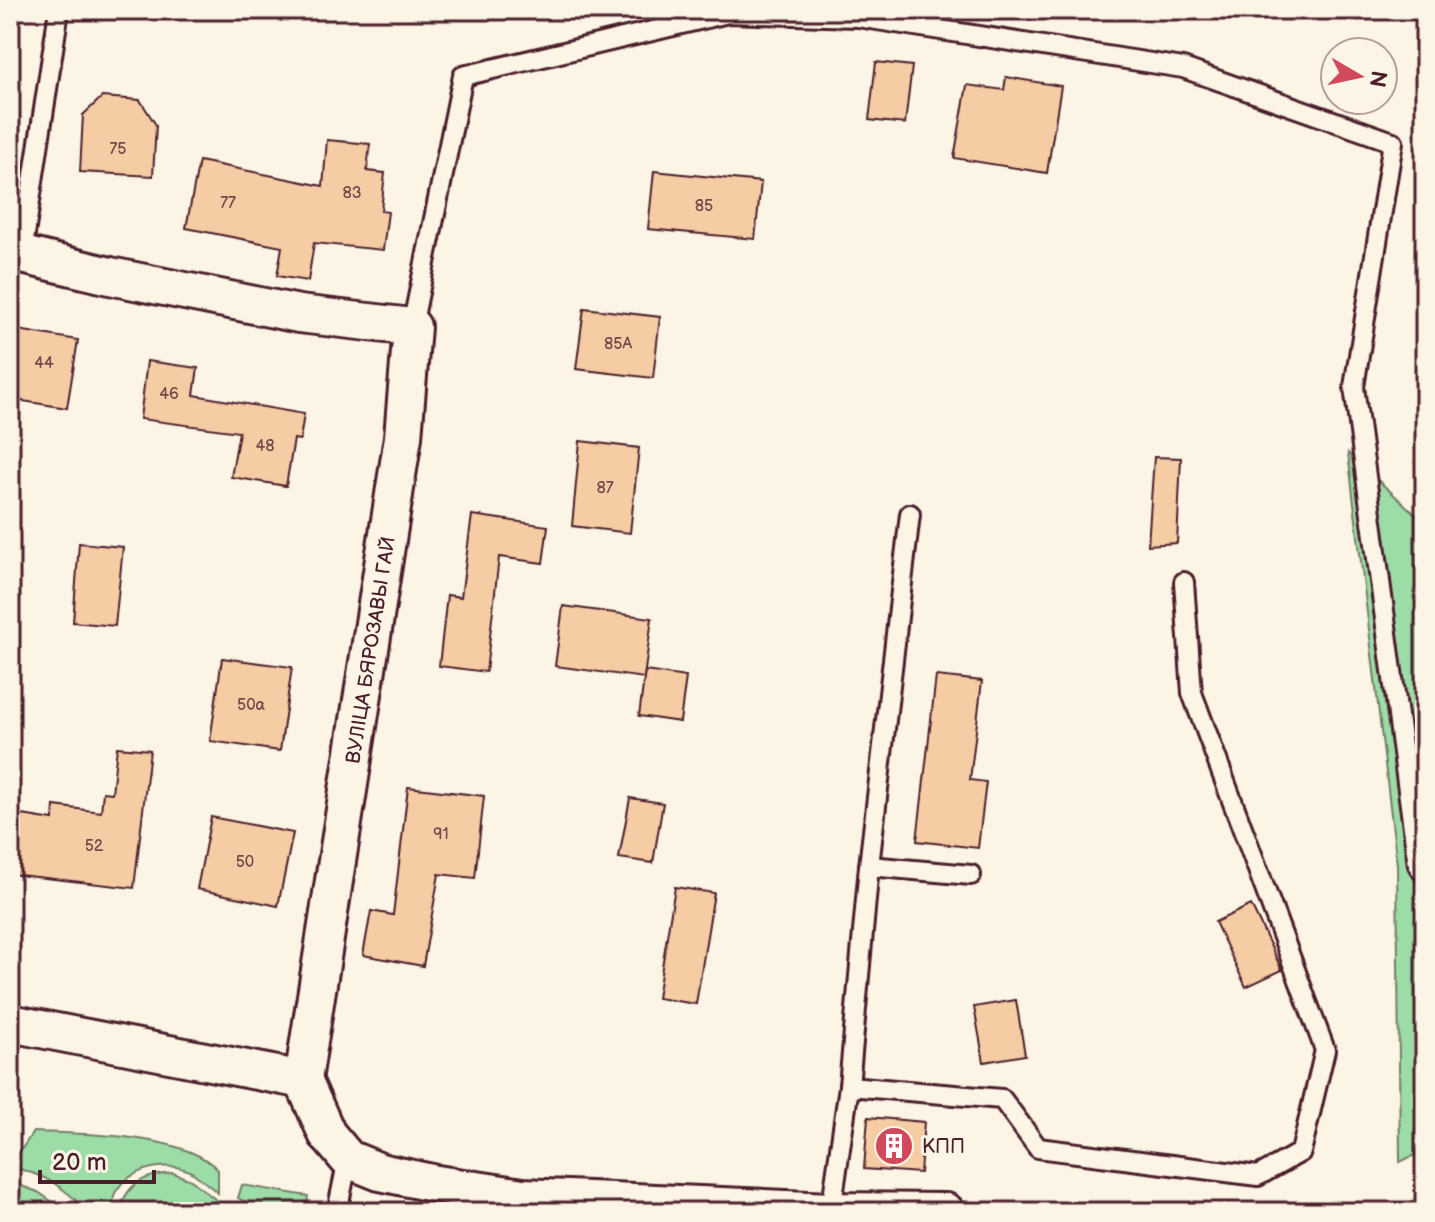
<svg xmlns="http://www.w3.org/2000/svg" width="1435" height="1222" font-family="'Balsamiq Sans',sans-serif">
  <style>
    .green { fill: #9cdca6; stroke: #737e68; stroke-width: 2 }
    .building { fill: #f6cca5; stroke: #4a1f2b; stroke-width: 2 }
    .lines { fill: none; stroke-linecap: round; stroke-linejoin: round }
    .service-casing { stroke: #4a1f2b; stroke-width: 24 }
    .minor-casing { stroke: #4a1f2b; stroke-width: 42 }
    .service { stroke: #fcf5e5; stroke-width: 18 }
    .minor { stroke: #fcf5e5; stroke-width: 36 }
    .labels { text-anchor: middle; stroke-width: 6; stroke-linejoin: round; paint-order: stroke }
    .number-label { font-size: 16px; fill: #754a4a }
    .street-label { font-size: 20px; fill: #4a1f2b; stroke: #fcf5e5 }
    .poi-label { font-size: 20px; fill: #4a1f2b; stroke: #fcf5e5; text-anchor: start }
  </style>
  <rect width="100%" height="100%" fill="#fcf5e5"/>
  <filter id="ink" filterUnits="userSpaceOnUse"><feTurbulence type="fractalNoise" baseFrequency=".0125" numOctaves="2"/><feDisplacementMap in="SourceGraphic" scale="16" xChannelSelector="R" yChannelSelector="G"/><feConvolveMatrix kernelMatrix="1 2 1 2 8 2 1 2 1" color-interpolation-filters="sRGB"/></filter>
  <g filter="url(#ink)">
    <!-- green -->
    <g class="green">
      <polygon points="1348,453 1425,523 1425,1150 1400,1162 1397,865"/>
      <path d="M33,1132C81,1134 185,1133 218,1170V1193C210,1187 202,1179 193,1173C170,1159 129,1168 115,1193C113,1198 113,1207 111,1212H87C65,1187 44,1174 10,1167Z"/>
      <path d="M173,1173L191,1180L231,1212H119C127,1183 144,1175 173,1173Z"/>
      <polygon points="13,1183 38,1192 61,1208 61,1212 13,1212 10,1184"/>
      <polygon points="242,1185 308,1196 306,1212 253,1212 247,1203 238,1198"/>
    </g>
    <!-- building -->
    <g class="building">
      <polygon points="876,62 912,66 905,124 869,120"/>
      <polygon points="1006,77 1061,86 1047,173 954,158 967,85 1004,90"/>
      <polygon points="102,97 140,100 156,125 153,176 80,172 83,115"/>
      <polygon points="327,140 370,144 367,171 385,173 381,211 388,212 383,250 314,243 308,281 277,276 282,247 186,228 199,161 323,186"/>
      <polygon points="654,171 761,182 755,239 648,229"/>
      <polygon points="584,308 660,317 653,378 576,369"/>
      <polygon points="18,330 78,340 67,408 10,399"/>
      <polygon points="147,361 198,368 194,395 304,414 300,440 294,439 286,486 231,477 239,432 140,419"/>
      <polygon points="580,441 639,448 630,533 572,526"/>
      <polygon points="1154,457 1181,458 1177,543 1148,545"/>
      <polygon points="472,515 548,526 543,563 499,557 486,672 439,666 447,595 461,597"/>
      <polygon points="79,543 123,547 115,626 73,622"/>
      <polygon points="563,606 652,618 644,678 555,666"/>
      <polygon points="222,658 292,667 280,751 210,741"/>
      <polygon points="645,671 686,677 680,722 639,716"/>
      <polygon points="936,676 982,681 970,780 986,782 978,848 917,841"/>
      <polygon points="117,747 150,750 134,888 10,874 10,813 53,820 54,806 101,812 103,792 112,793"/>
      <polygon points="408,787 484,796 475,878 439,874 423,966 363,955 371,911 393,915"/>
      <polygon points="630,798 663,803 653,863 619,858"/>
      <polygon points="211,817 293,833 278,906 197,889"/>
      <polygon points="675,887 714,893 696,1004 657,998"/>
      <polygon points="1251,905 1282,970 1246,987 1215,922"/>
      <polygon points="1016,1000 1025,1055 984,1062 974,1007"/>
      <polygon points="868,1117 924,1122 920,1173 864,1169"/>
    </g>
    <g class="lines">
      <defs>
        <g id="service">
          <polyline points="22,254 59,10"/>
          <polyline points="412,327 463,76 728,13 858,17 1183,68 1393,142 1354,387 1418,865 1425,875"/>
          <polyline points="869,866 971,875"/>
          <polyline points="849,1086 1002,1099 1038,1148 1258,1176 1301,1152 1325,1050 1192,693 1184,582"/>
          <polyline points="831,1211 849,1086 869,866 910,514"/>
          <polyline points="337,1212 348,1159"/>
        </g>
        <g id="minor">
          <polyline points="10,252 110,276 299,314 412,327 403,437 303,1080"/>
          <polyline points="10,1023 303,1080"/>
          <polyline points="303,1080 327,1134 348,1159 380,1172 437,1184 523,1197 831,1211 946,1212"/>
        </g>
      </defs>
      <!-- service casing -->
      <use href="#service" class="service-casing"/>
      <!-- minor casing -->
      <use href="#minor" class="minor-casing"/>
      <!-- service -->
      <use href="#service" class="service"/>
      <!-- minor -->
      <use href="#minor" class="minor"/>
    </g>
  </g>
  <!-- icons -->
  <defs>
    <symbol id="building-disc" viewBox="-11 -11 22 22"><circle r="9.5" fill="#d1495b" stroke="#fcf5e5"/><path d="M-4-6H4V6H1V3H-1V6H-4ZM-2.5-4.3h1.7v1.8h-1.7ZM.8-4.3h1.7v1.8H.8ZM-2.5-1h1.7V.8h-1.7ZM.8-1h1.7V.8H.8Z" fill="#fff"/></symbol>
  </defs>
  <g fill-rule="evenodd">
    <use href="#building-disc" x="872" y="1124" width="44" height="44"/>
  </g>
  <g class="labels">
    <!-- number labels -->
    <g class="number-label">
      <text x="118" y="154">75</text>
      <text x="352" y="198">83</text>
      <text x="228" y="208">77</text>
      <text x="704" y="211">85</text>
      <text x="618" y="349">85А</text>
      <text x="44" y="368">44</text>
      <text x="169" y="399">46</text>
      <text x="265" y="451">48</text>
      <text x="605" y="493">87</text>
      <text x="251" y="710">50а</text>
      <text x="441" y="839">91</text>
      <text x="94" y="851">52</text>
      <text x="245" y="867">50</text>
    </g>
    <!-- street labels -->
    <g class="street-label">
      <text transform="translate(370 650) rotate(-81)" y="7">ВУЛІЦА БЯРОЗАВЫ ГАЙ</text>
    </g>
    <!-- poi labels -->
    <g class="poi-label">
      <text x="922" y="1153">КПП</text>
    </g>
  </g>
  <!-- margin -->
  <rect width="1435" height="1222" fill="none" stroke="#fcf5e5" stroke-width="40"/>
  <rect x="20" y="20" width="1395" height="1182" fill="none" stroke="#4a1f2b" stroke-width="3" filter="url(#ink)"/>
  <!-- north arrow -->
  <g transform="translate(1359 76) rotate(99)"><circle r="38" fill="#fcf5e5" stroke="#b59f9b" stroke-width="2"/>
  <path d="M0-6L14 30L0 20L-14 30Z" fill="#d1495b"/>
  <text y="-12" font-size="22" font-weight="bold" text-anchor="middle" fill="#4a1f2b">N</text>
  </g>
  <!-- scale -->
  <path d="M40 1170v12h114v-12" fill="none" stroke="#4a1f2b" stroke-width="4"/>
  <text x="52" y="1170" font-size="24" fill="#4a1f2b" stroke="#fcf5e5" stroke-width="6" paint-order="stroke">20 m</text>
</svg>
